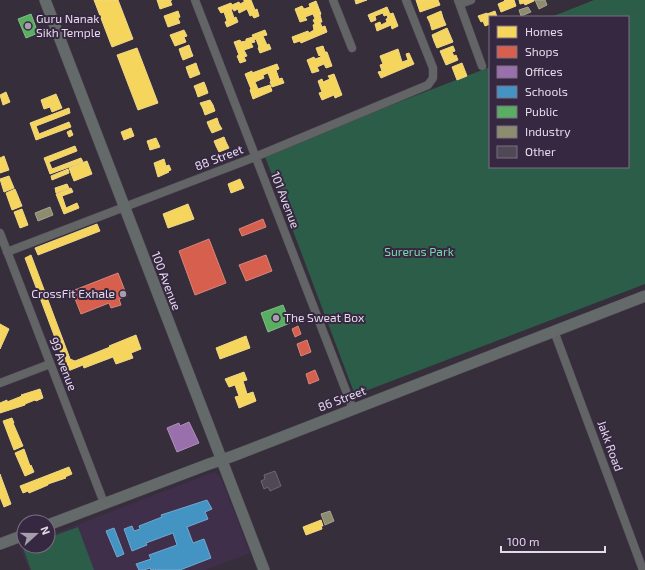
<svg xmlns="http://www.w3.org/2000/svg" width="645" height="570" font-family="'Exo 2',sans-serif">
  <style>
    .built { fill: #402f4b }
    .green { fill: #2c5d49 }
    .homes { fill: #f6d55c; stroke: #f0d687 }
    .shops { fill: #d6604d; stroke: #da857c }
    .offices { fill: #9970ab; stroke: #af90be }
    .schools { fill: #4393c3; stroke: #73a8cf }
    .public { fill: #5aae61; stroke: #83bb8a }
    .industry { fill: #8c8c6e; stroke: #a6a393 }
    .building { fill: #514856; stroke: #6e6772 }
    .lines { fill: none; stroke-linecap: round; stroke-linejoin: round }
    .street-casing { stroke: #514a56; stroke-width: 9 }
    .secondary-casing { stroke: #514a56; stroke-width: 12 }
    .street { stroke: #626466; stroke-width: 8 }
    .secondary { stroke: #646a69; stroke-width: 11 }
    .poi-dot { fill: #a69ead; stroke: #372841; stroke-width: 1.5 }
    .labels { text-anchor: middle; stroke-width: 4; stroke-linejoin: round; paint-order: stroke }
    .poi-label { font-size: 12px; fill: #e3daea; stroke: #372841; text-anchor: start }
    .street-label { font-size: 12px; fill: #e3daea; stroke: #372841 }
    .park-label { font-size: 12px; fill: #79d8ac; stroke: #372841 }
  </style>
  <rect width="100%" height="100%" fill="#362e3b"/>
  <!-- built -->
  <polygon class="built" points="214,472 220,476 250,553 206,570 29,570 20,547 24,546 48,546 48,536"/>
  <!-- green -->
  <g class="green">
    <polygon points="594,0 645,0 645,284 355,395 264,154 490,67 490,167 628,167 628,17 551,17"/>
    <polygon points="78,527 94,570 31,570 23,548 29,546 48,546 48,538"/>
  </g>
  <!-- homes -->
  <g class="homes">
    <polygon points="94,0 118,0 133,39 112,47"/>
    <polygon points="157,0 172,0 170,0 172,5 160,9"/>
    <polygon points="244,0 251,0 255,10 257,9 259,16 254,18 252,15 250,16 247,9 239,13 238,9 234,11 233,9 231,9 234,18 236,17 238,22 227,27 225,22 227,21 224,12 221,13 218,8 231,3 232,5 239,2 240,4 244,2"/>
    <polygon points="355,0 367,0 356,4"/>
    <polygon points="416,0 438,0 440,5 420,12"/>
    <polygon points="504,0 514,0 516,6 501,12 498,4 505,1"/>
    <polygon points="519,0 534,0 534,1 525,5 524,3 520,4"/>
    <polygon points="316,1 321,14 320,15 322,22 320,22 322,27 325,26 327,32 301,43 300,41 294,43 292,37 308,31 309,33 314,30 313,25 315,24 313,20 315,19 313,14 305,17 307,20 300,22 295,9 302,6 304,9 310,7 309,4"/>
    <polygon points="387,7 390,14 393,13 398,26 392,29 391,25 377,31 375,24 380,22 381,25 387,22 386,19 388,18 387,15 384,16 383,13 375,16 376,20 371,22 368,15"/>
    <polygon points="178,11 180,17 178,18 180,23 168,27 164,16"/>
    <polygon points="441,11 443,18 430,23 427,17"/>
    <polygon points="495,11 497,17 490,17 490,21 487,14"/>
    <polygon points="487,13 490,24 485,26 483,21 481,22 478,16"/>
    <polygon points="443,18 446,25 432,30 430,23"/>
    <polygon points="447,28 450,35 434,41 432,35"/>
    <polygon points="184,30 187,36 184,37 186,42 175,46 170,35"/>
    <polygon points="265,30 267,35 263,36 267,45 269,44 271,49 260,53 258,48 259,47 256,39 254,40 255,42 251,43 253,47 244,50 247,56 244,57 246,61 240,63 237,56 239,55 234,42 240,40 241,42 246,41 246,39 253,37 252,35"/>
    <polygon points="450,35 453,42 437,48 434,41"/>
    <polygon points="189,45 191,51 181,55 179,49"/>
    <polygon points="323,46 325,52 327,52 332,66 326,68 324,64 317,67 319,71 312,73 307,60 314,57 315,59 321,57 320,55 319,56 316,48"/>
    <polygon points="453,46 455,51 452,52 453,54 443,58 440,51"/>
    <polygon points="137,48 158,103 138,110 117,55"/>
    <polygon points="398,49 402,62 408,60 406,54 409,53 414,64 381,78 378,72 382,71 380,65 383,64 380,56"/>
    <polygon points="191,51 193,56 183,60 181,55"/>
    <polygon points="453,54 454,56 456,55 458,60 446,65 443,58"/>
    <polygon points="196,63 198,69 188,73 186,67"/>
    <polygon points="462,63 467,76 457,80 452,67"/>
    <polygon points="277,64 279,69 276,70 279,79 282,78 284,83 272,87 270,82 271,81 268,73 263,75 264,78 255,82 258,89 270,85 272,91 253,99 250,90 251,89 245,74 252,71 252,73"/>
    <polygon points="198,69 200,74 190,78 188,73"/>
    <polygon points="334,74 342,95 335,98 334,95 322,100 319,93 322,92 318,81 322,79 323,82 330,79 328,76"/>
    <polygon points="204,82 206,87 196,91 194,86"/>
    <polygon points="206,87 208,93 198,97 196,91"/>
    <polygon points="6,92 10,102 3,105 0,95"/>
    <polygon points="56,94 62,108 52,112 50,107 44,109 41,100"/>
    <polygon points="210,100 213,105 203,109 200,103"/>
    <polygon points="213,105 215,111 205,115 203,109"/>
    <polygon points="69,108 70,113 36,126 39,134 69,122 71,127 36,140 30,123"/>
    <polygon points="217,118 219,124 209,127 207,122"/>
    <polygon points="219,124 222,129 212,133 209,127"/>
    <polygon points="131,128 134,136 124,140 121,132"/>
    <polygon points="71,130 73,135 69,137 67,132"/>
    <polygon points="224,137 226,142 216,146 214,141"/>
    <polygon points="156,138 160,147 150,150 147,141"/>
    <polygon points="226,142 229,148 219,152 216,146"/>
    <polygon points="75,146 77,151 49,162 52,169 81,158 83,162 50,174 44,158"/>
    <polygon points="4,156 9,170 0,173 0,158"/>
    <polygon points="164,159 166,166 169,165 171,170 168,171 169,172 158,177 154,163"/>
    <polygon points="87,161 92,174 74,181 69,168"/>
    <polygon points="68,169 69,173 52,180 51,176"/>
    <polygon points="9,176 14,188 4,192 0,179"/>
    <polygon points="240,179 244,188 231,193 228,184"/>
    <polygon points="67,184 69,188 56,193 55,188"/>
    <polygon points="71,188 73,192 62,196 66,208 77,203 79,208 64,214 56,194"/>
    <polygon points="15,189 22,206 12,210 6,193"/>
    <polygon points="188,204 194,219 168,228 163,214"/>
    <polygon points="22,209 28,225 20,228 14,212"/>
    <polygon points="97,224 100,231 38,255 35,248"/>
    <polygon points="31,255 69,356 63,359 25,258"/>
    <polygon points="0,324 9,329 0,349"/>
    <polygon points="136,335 141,349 131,353 133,358 116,364 113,357 84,368 83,365 68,371 63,359 69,356 70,359 75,361 110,347 109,346"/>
    <polygon points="246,336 250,348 220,359 216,348"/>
    <polygon points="244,372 247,380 243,381 247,394 253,392 256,401 239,408 235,397 239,396 235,385 229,387 225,379"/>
    <polygon points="40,389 43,398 36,401 35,400 25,404 25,405 0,413 0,403 7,400 7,402 22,396 21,395"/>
    <polygon points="12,418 14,423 13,423 23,446 14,450 3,421"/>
    <polygon points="24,449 30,466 31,465 34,472 25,476 15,453"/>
    <polygon points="69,467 72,474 65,477 66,478 48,484 48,485 41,488 29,493 28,491 23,493 20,486"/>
    <polygon points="0,474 11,504 4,507 0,497"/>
    <polygon points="321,520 323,526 321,526 322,529 306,535 303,527"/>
  </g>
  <!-- shops -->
  <g class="shops">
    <polygon points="263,219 266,227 242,236 239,229"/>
    <polygon points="209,239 226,283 195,295 179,251"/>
    <polygon points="266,255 272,271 246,281 239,265"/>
    <polygon points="118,273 127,296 119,299 121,305 111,308 109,303 81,314 72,291"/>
    <polygon points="298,326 301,334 295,337 292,329"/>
    <polygon points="307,340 311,352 301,356 297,344"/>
    <polygon points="315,370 319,380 309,384 306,374"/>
  </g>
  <!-- offices -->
  <polygon class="offices" points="189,422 199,443 177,452 167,428 179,423 180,426"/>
  <!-- schools -->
  <g class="schools">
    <polygon points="207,500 212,509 205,512 208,519 187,527 193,543 204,539 211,558 180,570 156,570 155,569 151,570 150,568 144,570 139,570 136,564 151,559 149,555 177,545 173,533 146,543 147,545 132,551 124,529 132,526 134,531 140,529 139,526 162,517 161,515"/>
    <polygon points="114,528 124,554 117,557 106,531"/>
  </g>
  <!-- public -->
  <g class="public">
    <polygon points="31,14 38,33 26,38 18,19"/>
    <polygon points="283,305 290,323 268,332 261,313"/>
  </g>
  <!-- industry -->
  <g class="industry">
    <polygon points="535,0 545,0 547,5 539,9"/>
    <polygon points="528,7 531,12 521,16 519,10"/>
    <polygon points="50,207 53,215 38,221 35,213"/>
    <polygon points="330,511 334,521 325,525 321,514"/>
  </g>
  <!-- building -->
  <polygon class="building" points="275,471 281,486 270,491 268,487 264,489 261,481 265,479 264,475"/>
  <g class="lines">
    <defs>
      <g id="street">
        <polyline points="195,0 353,409"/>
        <polyline points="333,0 352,48"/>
        <polyline points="458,0 482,66"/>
        <polyline points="460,4 471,0"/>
        <polyline points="0,233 104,503"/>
        <polyline points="7,252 255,157 428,85 433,78 433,68 406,0"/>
        <polyline points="554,331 643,570"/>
        <polyline points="0,383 50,364"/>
      </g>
      <g id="secondary">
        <polyline points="45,0 264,570"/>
        <polyline points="48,525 209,464 233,456 645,296"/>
        <polyline points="0,544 24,535"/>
      </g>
    </defs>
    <!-- street casing -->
    <use href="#street" class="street-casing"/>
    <!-- secondary casing -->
    <use href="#secondary" class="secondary-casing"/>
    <!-- street -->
    <use href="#street" class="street"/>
    <!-- secondary -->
    <use href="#secondary" class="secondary"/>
  </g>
  <!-- markers -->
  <g class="poi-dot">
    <circle cx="28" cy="26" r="4"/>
    <circle cx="123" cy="294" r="4"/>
    <circle cx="276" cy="318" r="4"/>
  </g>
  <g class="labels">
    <!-- poi labels -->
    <g class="poi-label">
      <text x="36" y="23">Guru Nanak<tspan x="36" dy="14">Sikh Temple</tspan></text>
      <text x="115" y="298" text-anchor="end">CrossFit Exhale</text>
      <text x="284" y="322">The Sweat Box</text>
    </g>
    <!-- street labels -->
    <g class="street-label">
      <text transform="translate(219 158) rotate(-21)" y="4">88 Street</text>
      <text transform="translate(285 200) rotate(69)" y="4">101 Avenue</text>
      <text transform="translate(166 281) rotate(69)" y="4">100 Avenue</text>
      <text transform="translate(63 364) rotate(69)" y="4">99 Avenue</text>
      <text transform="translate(342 399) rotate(-21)" y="4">86 Street</text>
      <text transform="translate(610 446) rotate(70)" y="4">Jakk Road</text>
    </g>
    <!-- park labels -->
    <g class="park-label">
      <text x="419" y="256">Surerus Park</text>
    </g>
  </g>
  <!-- legend -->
  <rect x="489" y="16" width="140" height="152" fill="#372841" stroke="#7c6f85"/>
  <rect x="497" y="26" width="20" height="12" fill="#f6d55c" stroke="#7c6f85"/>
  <text x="525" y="36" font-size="12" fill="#e3daea">Homes</text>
  <rect x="497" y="46" width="20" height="12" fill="#d6604d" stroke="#7c6f85"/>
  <text x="525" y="56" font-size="12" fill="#e3daea">Shops</text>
  <rect x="497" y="66" width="20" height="12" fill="#9970ab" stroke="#7c6f85"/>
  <text x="525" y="76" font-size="12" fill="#e3daea">Offices</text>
  <rect x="497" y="86" width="20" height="12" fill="#4393c3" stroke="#7c6f85"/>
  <text x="525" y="96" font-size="12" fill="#e3daea">Schools</text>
  <rect x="497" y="106" width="20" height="12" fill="#5aae61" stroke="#7c6f85"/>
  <text x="525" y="116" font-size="12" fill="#e3daea">Public</text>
  <rect x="497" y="126" width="20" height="12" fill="#8c8c6e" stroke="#7c6f85"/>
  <text x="525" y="136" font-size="12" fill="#e3daea">Industry</text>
  <rect x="497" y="146" width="20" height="12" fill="#514856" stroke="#7c6f85"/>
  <text x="525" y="156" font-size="12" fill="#e3daea">Other</text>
  <!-- north arrow -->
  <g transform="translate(36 534) rotate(69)"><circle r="19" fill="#372841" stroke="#7c6f85"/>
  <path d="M0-3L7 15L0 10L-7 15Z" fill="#a69ead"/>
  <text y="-6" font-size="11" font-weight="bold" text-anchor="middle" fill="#e3daea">N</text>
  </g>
  <!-- scale -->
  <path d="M501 546v6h104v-6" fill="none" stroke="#e3daea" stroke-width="2"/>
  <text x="507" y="546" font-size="12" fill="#e3daea" stroke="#372841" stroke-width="3" paint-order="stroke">100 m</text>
</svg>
